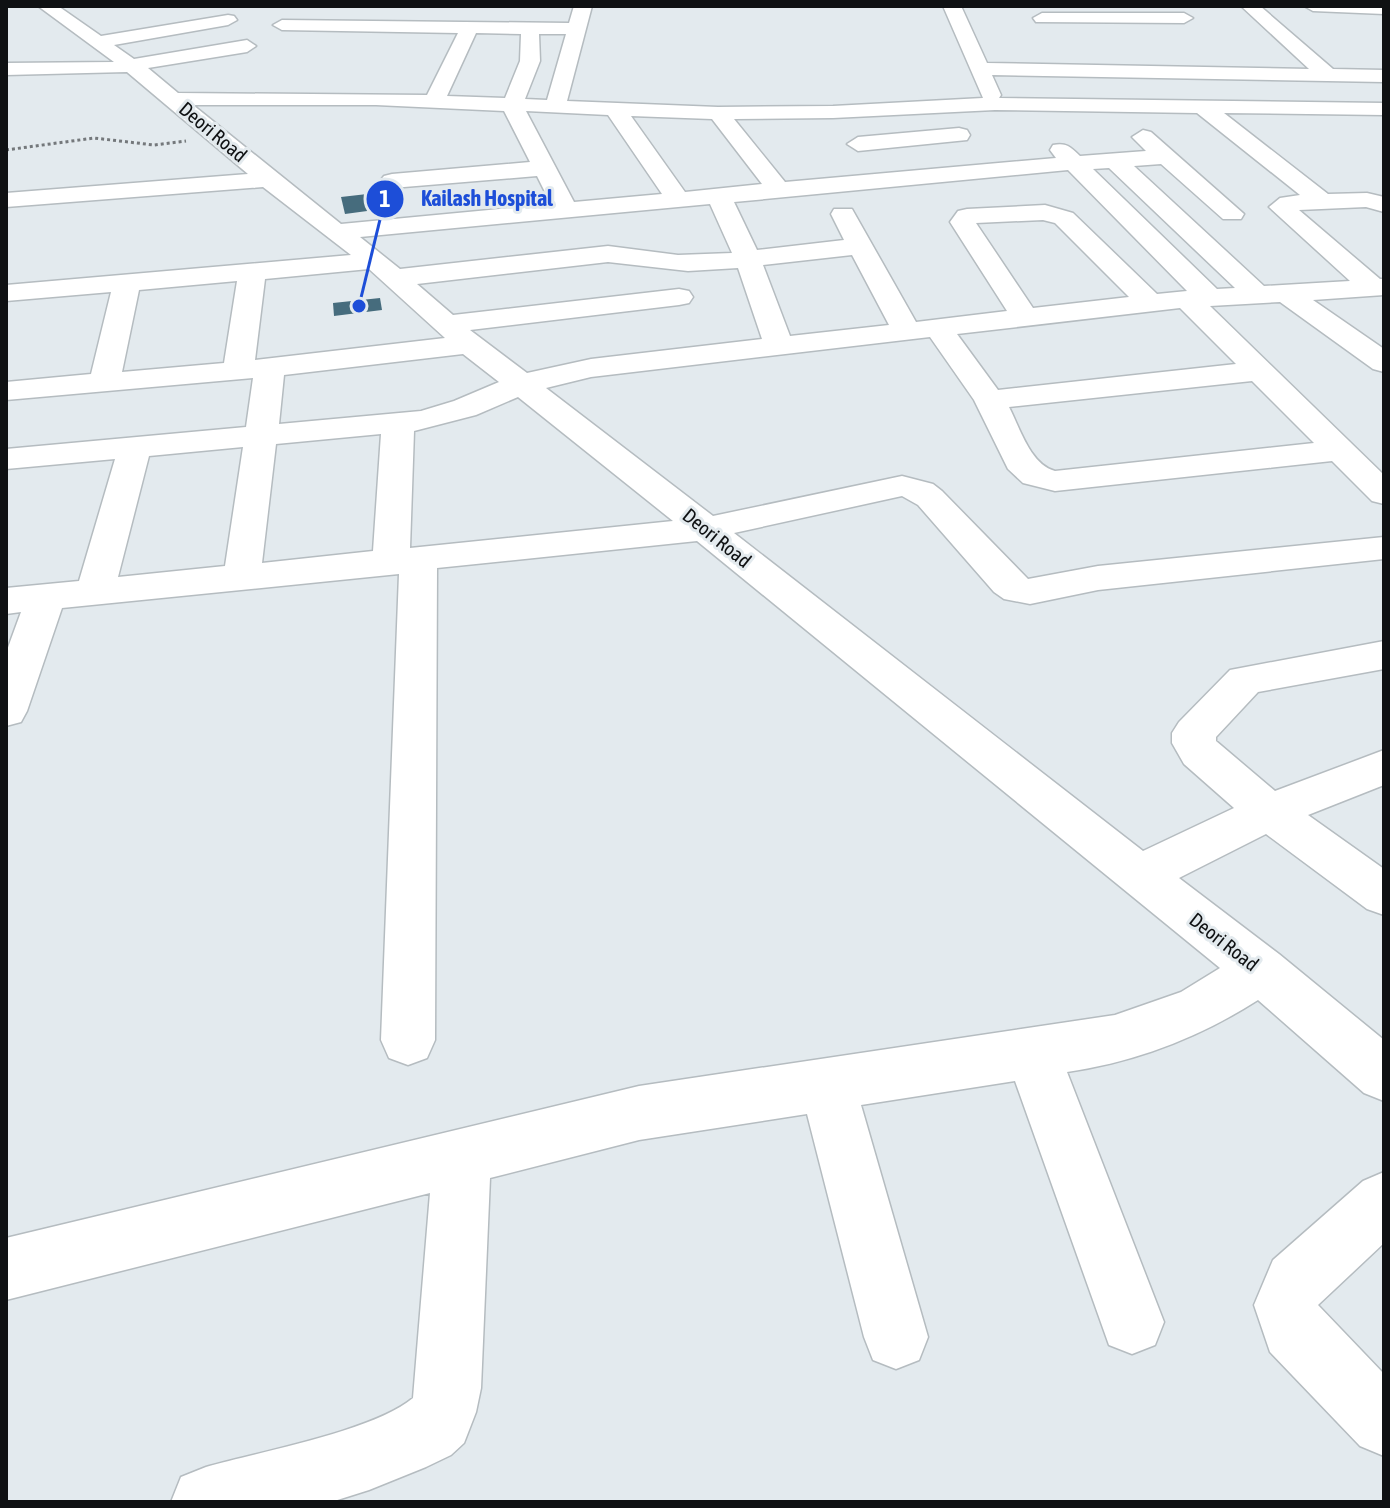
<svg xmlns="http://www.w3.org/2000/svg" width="1390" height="1508" font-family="'Asap Condensed',sans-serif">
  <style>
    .building { fill: #466c7d }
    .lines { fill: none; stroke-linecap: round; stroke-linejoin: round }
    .minor-casing { stroke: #b5bcc0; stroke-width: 3 }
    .path { stroke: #74787b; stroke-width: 3; stroke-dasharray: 3 3; stroke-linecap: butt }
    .minor { fill: #fff; fill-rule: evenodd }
    .labels { text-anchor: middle; stroke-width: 6; stroke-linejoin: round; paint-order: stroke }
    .street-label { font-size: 20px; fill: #0f1113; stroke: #e3eaee }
    .leader { fill: none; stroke: #1d4ed8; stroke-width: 3 }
    .callout-dot { fill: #1d4ed8; stroke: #e3eaee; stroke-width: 3 }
    .mark-label { font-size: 24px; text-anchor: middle; font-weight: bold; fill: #fff }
    .callout-label { font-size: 22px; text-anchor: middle; font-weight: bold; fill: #1d4ed8; stroke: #e3eaee; stroke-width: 6; stroke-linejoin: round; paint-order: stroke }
  </style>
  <rect width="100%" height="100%" fill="#e3eaee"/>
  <!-- building -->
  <g class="building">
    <polygon points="376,193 382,209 345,214 341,197"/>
    <polygon points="380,298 382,310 334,316 333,303"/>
  </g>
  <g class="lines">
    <defs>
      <g id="minor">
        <path d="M38,6H58L101,36L228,15L234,16L237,20L228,25L114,45L134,59L247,40L256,46L247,52L148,68L178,93L427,95L458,33L282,30L273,25L282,20L569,23L574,6H592L567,101L718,107L833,106L983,98L943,6H961L987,63L1309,69L1241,6H1260L1333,69L1384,70V82L992,75L1001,95L999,98L1384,103V115L1224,113L1328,194L1367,193L1384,197V212L1366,207L1299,210L1380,279H1384V295L1313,300L1384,349V372L1373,369L1280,302L1210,306L1384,475V504L1372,501L1332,461L1055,491L1023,483L1008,469L974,400L930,337L591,377L546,388L713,516L902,476L933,484L942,491L1028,579L1098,566L1384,537V559L1098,590L1030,604L1004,599L994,592L918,505L902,496L734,533L1143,851L1234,808L1184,764L1172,743V733L1179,722L1230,670L1384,641V669L1258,692L1216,737V741L1275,791L1384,750V785L1308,815L1384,869V915L1367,909L1266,834L1179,878L1279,954L1384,1040V1101L1364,1093L1258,1000C1200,1037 1136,1062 1067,1072L1164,1322L1155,1345L1132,1354L1109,1345L1015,1081L861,1105L928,1337L919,1360L896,1369L873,1360L864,1337L807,1114L639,1140L490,1178L481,1388L476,1412L464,1443L451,1455L426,1467L369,1490L331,1502H171L181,1477L206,1467C258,1452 374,1431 413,1398L430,1193L6,1300V1238L639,1086L1115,1015L1181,992L1220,968L697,541L437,568L435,1040L427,1058L408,1065L389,1058L381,1040L399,574L62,608L27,711L21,722L6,726V653L21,612L6,614V588L79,581L115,459L6,469V449L246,427L253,378L6,400V382L91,374L111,292L6,301V285L351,255L263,187L6,207V193L248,174L127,72L6,75V63L114,62ZM476,33L521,34L520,61L505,98L447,96ZM539,34H566L547,100L525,99L540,61ZM193,105H376L504,111L530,162L392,174L384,176L380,181L384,186L392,188L537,176L551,204L341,224ZM995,110L1197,113L1300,195L1280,198L1269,207L1350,281L1264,286L1134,166L1161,164L1223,219H1241L1244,214L1151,132L1143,130L1132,137L1146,151L1080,156C1071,147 1066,142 1053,145L1050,150L1056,158L785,182L734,119L833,118ZM526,111L608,115L662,194L574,202ZM631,116L712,119L762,184L685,192ZM1109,168L1235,288L1217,289L1093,169ZM1068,170L1187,291L1157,294L1073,213L1045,205L967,209L958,211L950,222L1007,311L916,322L852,209H834L831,214L844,240L757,250L734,202ZM710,204L732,253L678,255L608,246L400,269L360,237ZM1043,220L1055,223L1129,297L1033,308L976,223ZM852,255L889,325L790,336L763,265ZM608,262L688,271L738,268L762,339L591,359L527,373L470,330L679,305L689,303L693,297L689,291L679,289L453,315L417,284ZM369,269L445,338L255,360L265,279ZM237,281L224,363L122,372L139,290ZM1180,308L1236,364L998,390L957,334ZM463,354L499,382L454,401L421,411L279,424L284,375ZM1252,381L1314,443L1055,471C1030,464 1020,428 1009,407ZM518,397L673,521L410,548L414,431L476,415ZM381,434L373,551L262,563L276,444ZM243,447L225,566L118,577L149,456Z"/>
        <polygon points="1304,6 1384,6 1384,14 1313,11"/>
        <polygon points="1042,13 1184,13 1193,18 1184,23 1036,22 1033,18"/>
        <polygon points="959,128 967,130 970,135 967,140 858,151 847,144 858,137"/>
        <polygon points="1384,1172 1384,1243 1318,1305 1384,1374 1384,1456 1360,1446 1270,1352 1254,1305 1273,1260 1363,1181"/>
      </g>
    </defs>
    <!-- minor casing -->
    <use href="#minor" class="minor-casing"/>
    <!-- path -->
    <polyline class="path" points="6,150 94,138 154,145 186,141"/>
    <!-- minor -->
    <use href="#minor" class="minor"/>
  </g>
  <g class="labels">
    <!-- street labels -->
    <g class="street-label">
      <text transform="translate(213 132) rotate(40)" y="7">Deori Road</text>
      <text transform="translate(717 538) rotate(39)" y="7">Deori Road</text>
      <text transform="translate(1224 942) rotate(38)" y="7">Deori Road</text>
    </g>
  </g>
  <!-- callouts -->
  <path class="leader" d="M359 306L385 199"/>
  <g class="callout-dot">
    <circle cx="359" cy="306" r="8"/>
    <circle cx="385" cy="199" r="20"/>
  </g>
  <g class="mark-label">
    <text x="385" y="207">1</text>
  </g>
  <g class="callout-label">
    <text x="487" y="206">Kailash Hospital</text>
  </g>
  <!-- border -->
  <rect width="1390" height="1508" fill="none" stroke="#0f1113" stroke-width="16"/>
</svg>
